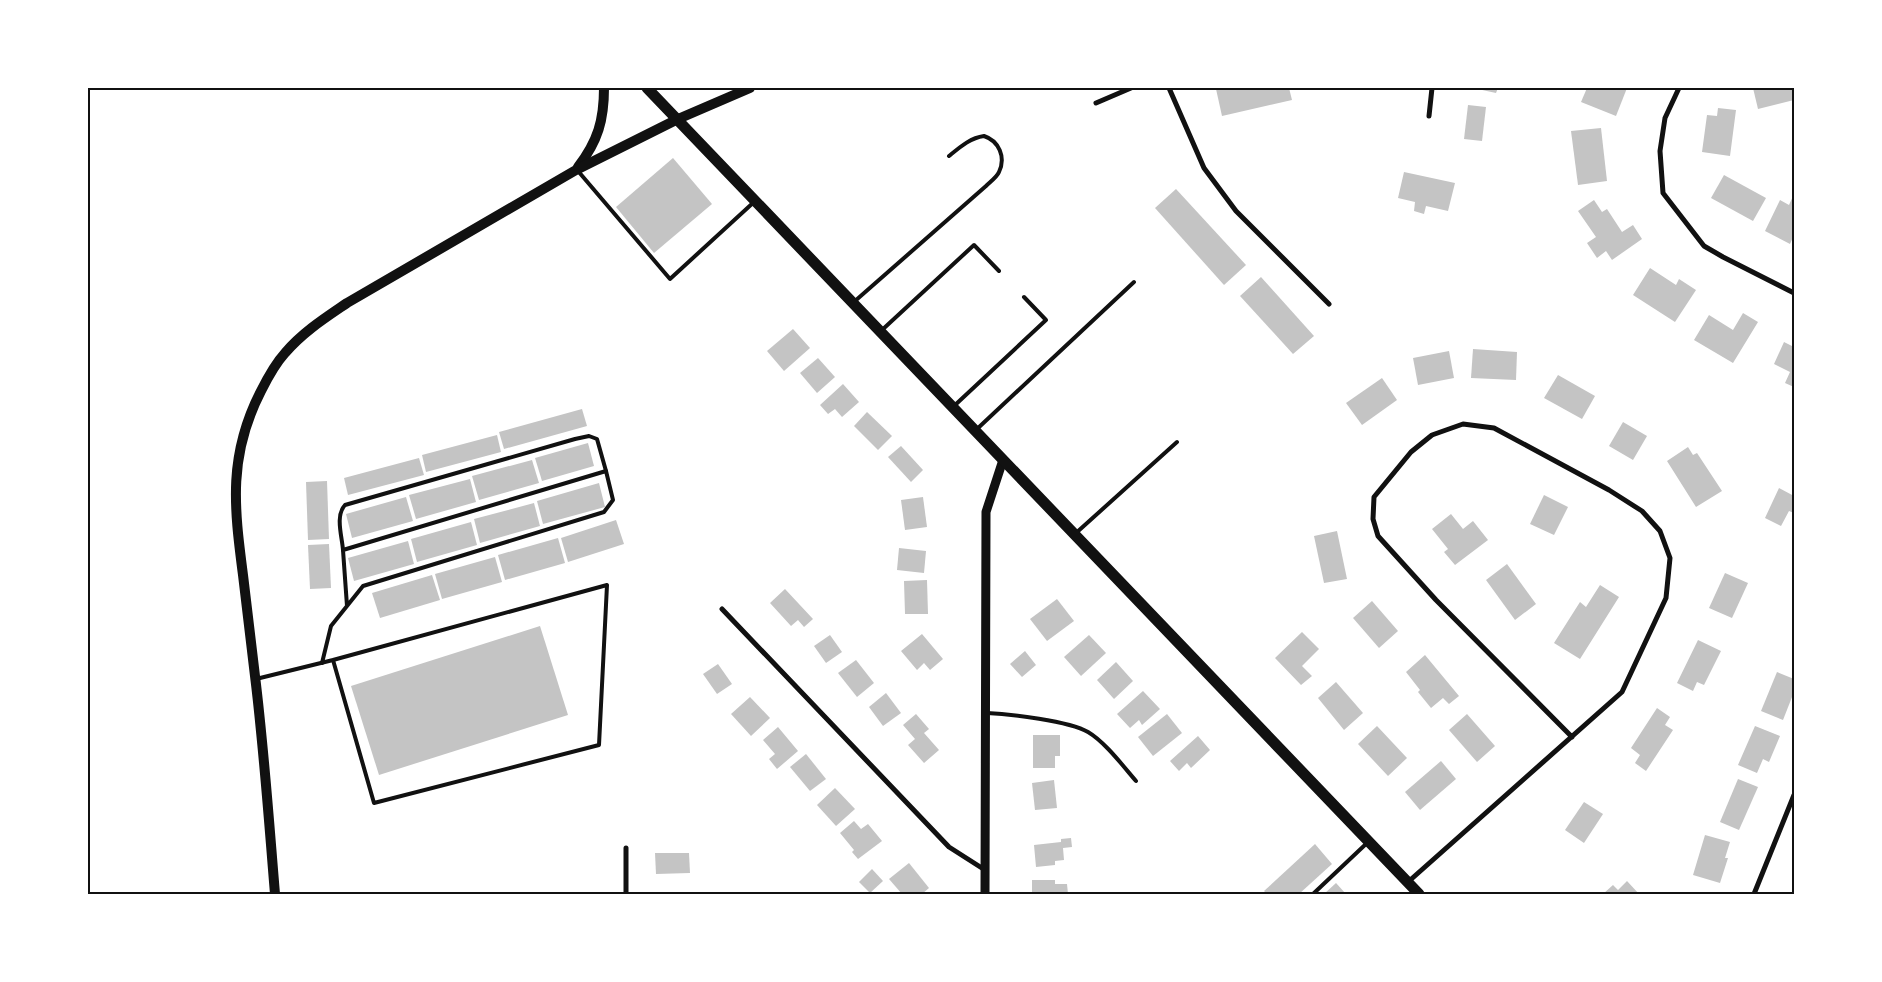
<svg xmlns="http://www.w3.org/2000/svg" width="1882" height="982" font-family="'Fira Sans Condensed',sans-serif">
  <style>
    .building { fill: #c4c4c4 }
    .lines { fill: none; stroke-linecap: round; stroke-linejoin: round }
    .service { stroke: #111; stroke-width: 4 }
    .minor { stroke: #111; stroke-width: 5 }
    .tertiary { stroke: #111; stroke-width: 9 }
    .secondary { stroke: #111; stroke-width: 10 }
    .primary { stroke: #111; stroke-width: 11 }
    .neatline { fill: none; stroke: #111; stroke-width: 2 }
  </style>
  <rect width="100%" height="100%" fill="#fff"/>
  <!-- building -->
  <g class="building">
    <polygon points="1225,88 1289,88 1292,100 1222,116 1216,89"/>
    <polygon points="1473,88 1498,88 1496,93"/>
    <polygon points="1587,88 1627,88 1616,116 1581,102"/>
    <polygon points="1753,88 1794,88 1794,100 1758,109"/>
    <polygon points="1468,105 1486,107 1482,141 1464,139"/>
    <polygon points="1718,108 1736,110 1730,156 1702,152 1707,115 1717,116"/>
    <polygon points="1601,128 1607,181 1578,185 1571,131"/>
    <polygon points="673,158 712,204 654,253 616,207"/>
    <polygon points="1404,172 1455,183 1448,211 1426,206 1424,214 1414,211 1415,202 1398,198"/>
    <polygon points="1724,175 1766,198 1753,221 1711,198"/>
    <polygon points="1176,189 1246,265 1224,285 1155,208"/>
    <polygon points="1794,194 1794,235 1790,244 1765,231 1780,200 1789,205"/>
    <polygon points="1594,200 1602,212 1607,209 1622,232 1633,225 1642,239 1612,260 1606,251 1597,258 1587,243 1596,237 1578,211"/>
    <polygon points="1650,268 1676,285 1679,279 1696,290 1675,322 1633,295"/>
    <polygon points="1261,277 1314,336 1293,354 1240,296"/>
    <polygon points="1743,313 1758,322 1733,363 1694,340 1709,315 1733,330"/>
    <polygon points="793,329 810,348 784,371 767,351"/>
    <polygon points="1784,342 1794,347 1794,387 1785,383 1790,372 1774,364"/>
    <polygon points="1473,349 1517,352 1516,380 1471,378"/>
    <polygon points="1449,351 1454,378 1418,385 1413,358"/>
    <polygon points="818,358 835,377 817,393 800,373"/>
    <polygon points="1558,375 1595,396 1582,419 1544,398"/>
    <polygon points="1382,378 1397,400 1362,425 1346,403"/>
    <polygon points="843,384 859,402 842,417 835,409 828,414 820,405"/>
    <polygon points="582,409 587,426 504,449 499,432"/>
    <polygon points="867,412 892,436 878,450 854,426"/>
    <polygon points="1623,422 1647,436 1633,460 1609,446"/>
    <polygon points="497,435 501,452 426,472 422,455"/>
    <polygon points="588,443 594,466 542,481 535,458"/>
    <polygon points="901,446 923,470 911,482 888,457"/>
    <polygon points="1688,447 1693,455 1697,453 1722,491 1696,507 1667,461"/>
    <polygon points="419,458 424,475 348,495 344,478"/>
    <polygon points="532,460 539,483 479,500 472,476"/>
    <polygon points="470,479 476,502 416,519 409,495"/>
    <polygon points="327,481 329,539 308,540 306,482"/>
    <polygon points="599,483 605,507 543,524 537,501"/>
    <polygon points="1779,488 1794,496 1794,513 1789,511 1781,526 1765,518"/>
    <polygon points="1544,495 1568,507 1554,535 1530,524"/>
    <polygon points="406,497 413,521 352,538 346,514"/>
    <polygon points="923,497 927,527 905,530 901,500"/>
    <polygon points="534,503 540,526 480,543 474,519"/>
    <polygon points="1451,514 1463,529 1473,521 1488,540 1455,565 1444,552 1448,549 1432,529"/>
    <polygon points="616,520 624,544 568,562 561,538"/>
    <polygon points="471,522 477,545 417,562 411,539"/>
    <polygon points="1337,531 1347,579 1324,583 1314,536"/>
    <polygon points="558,538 565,563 505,580 498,555"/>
    <polygon points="408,541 414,564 354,581 348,558"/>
    <polygon points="329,544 331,588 310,589 308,545"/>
    <polygon points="899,548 926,551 924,573 897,570"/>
    <polygon points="495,557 502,582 442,599 435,574"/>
    <polygon points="1507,564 1536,604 1515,620 1486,580"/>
    <polygon points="1725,573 1748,583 1732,618 1709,608"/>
    <polygon points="432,575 440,600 380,618 372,593"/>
    <polygon points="927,580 928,614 905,614 904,581"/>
    <polygon points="1600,585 1619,597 1580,659 1554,643 1580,602 1586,607"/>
    <polygon points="785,589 813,619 804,627 798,620 791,626 770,603"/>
    <polygon points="1057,599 1074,621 1047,641 1030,619"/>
    <polygon points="1372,601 1398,631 1379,648 1353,618"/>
    <polygon points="540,626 568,715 379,775 351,686"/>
    <polygon points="1302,632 1319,649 1302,666 1312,676 1301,685 1275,658"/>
    <polygon points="922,634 943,659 930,670 924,663 917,670 901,651"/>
    <polygon points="830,635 842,652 826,663 814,646"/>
    <polygon points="1089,635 1106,653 1081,676 1064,657"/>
    <polygon points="1698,640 1721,651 1704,685 1697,682 1693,691 1677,683"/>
    <polygon points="1025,651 1036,665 1022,677 1010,664"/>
    <polygon points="1425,655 1459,696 1449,704 1443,698 1431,708 1418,692 1420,690 1406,672"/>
    <polygon points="856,660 874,683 857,697 838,673"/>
    <polygon points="1116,662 1133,681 1114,699 1097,680"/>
    <polygon points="718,664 732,684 717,694 703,674"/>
    <polygon points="1777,672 1794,679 1794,692 1783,720 1761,711"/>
    <polygon points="1336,682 1363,713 1344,730 1318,698"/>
    <polygon points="1143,691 1160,709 1142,725 1139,720 1130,728 1117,714"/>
    <polygon points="886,693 901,713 883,726 869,707"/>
    <polygon points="750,697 770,718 751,736 731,714"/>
    <polygon points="1657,708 1670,717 1665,725 1673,730 1646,771 1635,763 1640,755 1631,748"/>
    <polygon points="916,714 929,729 924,733 939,750 924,763 908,745 915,739 903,725"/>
    <polygon points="1167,714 1182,733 1153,756 1138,737"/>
    <polygon points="1467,714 1495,746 1477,762 1449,730"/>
    <polygon points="1377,726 1407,758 1388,776 1358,744"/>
    <polygon points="1755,726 1780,736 1769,762 1763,759 1757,773 1738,765"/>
    <polygon points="778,727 798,751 777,769 769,759 775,754 763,740"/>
    <polygon points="1033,735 1060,735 1060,756 1055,756 1055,768 1033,768"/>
    <polygon points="1198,736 1210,750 1191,768 1187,763 1179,771 1170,761"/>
    <polygon points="806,754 826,779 810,791 790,767"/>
    <polygon points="1441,761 1456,779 1420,810 1405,792"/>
    <polygon points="1738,779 1758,787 1739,830 1720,822"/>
    <polygon points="1054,780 1057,808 1035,810 1032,783"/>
    <polygon points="835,788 855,809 836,826 817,805"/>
    <polygon points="1584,802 1603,814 1584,843 1565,830"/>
    <polygon points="854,821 861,829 868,824 882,841 858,859 852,852 854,850 840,833"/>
    <polygon points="1705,835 1730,842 1725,858 1728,858 1720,883 1693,875"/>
    <polygon points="1071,838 1072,847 1063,848 1064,860 1055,861 1055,865 1036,867 1034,845 1061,842 1061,839"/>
    <polygon points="1315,844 1332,864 1299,894 1267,894 1264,891"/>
    <polygon points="655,853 689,853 690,873 656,874"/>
    <polygon points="909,863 929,888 922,894 902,894 889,879"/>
    <polygon points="872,869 883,881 870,893 859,882"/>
    <polygon points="1032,880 1055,880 1055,884 1067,884 1068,894 1032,894"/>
    <polygon points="1627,881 1639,894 1603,894 1613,885 1618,890"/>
    <polygon points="1336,883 1346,894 1324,894"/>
  </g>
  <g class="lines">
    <!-- service -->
    <g class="service">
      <polyline points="578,171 670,279 754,202"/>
      <path d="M855,301L986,186C990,182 997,177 999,172C1006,157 999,141 984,136C970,138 960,147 949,156"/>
      <polyline points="882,330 974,245 999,271"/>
      <polyline points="954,406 1046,320 1024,297"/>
      <polyline points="977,429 1134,282"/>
      <polyline points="1076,533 1177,442"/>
      <path d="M343,550C342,536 335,516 345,505L575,439L589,436L597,439L606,471"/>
      <polyline points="322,663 331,626 363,586 604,512 613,500 606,471 343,550 347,606"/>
      <polyline points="256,679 333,660 607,585 599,745 374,803 333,660"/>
      <path d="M987,713C1010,714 1069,721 1088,732C1105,742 1123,766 1136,781"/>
      <polyline points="1313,894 1367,843"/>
    </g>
    <!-- minor -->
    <g class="minor">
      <polyline points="1169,88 1204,168 1236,211 1329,304"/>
      <polyline points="1679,88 1665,118 1660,151 1663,193 1704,246 1723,257 1794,293"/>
      <polyline points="1096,103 1131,88"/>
      <polyline points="1429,116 1432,88"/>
      <polyline points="722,609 949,847 985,870"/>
      <polyline points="626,848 626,894"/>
      <polyline points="1408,882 1622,692 1666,598 1670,558 1660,531 1642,511 1609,490 1494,428 1463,424 1432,435 1411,452 1374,497 1373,519 1378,536 1436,600 1572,737"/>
      <polyline points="1754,894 1794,795"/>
    </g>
    <!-- tertiary -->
    <polyline class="tertiary" points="985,894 986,512 1003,460"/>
    <!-- secondary -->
    <g class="secondary">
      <path d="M578,167C598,141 604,120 604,88"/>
      <path d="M275,894C269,822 264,749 255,676C251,642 247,609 243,575C234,506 228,455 261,391C268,377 275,364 285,353C303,332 325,318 347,303L576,170L678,119L750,88"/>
    </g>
    <!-- primary -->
    <polyline class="primary" points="647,88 1419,894"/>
  </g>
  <!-- border -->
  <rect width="1882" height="982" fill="none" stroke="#ffffff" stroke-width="178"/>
  <rect x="89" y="89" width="1704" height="804" class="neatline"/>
</svg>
